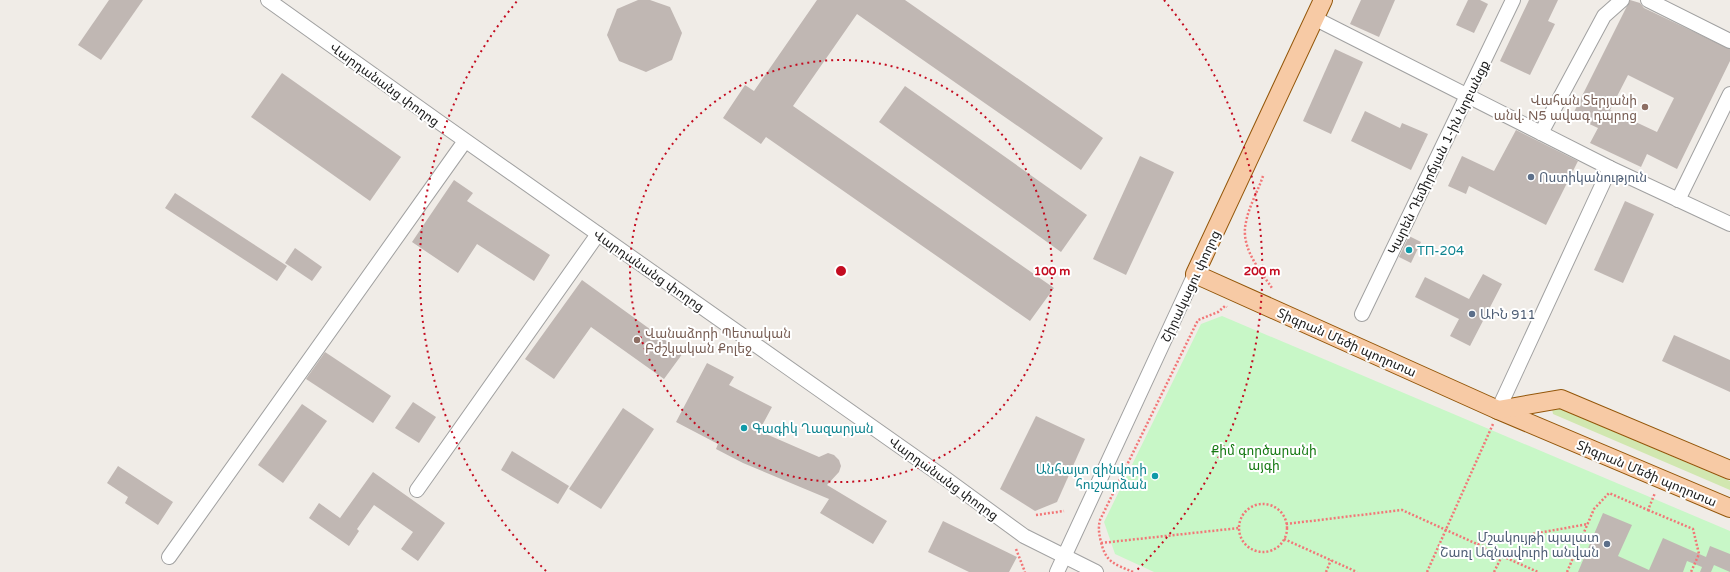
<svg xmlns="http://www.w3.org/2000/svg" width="1730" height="572" font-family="'Varela Round','Noto Sans Armenian',sans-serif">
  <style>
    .grass { fill: #d1e7b0 }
    .park { fill: #c8f7c7 }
    .building { fill: #c0b7b3; fill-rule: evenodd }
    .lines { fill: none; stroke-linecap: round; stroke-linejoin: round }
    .minor-casing { stroke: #a1a1a1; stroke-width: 16 }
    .major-casing { stroke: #935609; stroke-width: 20 }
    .path { stroke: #f27677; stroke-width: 2.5; stroke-dasharray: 2 2; stroke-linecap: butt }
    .minor { stroke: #fff; stroke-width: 14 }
    .major { stroke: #f7caa5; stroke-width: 18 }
    .ring { fill: none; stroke: #c40c20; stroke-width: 2; stroke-dasharray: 2 4 }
    .education-dot { fill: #8d6e63; stroke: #fff; stroke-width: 1.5 }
    .service-dot { fill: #5c6f8a; stroke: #fff; stroke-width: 1.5 }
    .culture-dot { fill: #0f9aa8; stroke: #fff; stroke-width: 1.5 }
    .labels { text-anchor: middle; stroke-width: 4; stroke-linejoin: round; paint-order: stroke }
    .street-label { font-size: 13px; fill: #202020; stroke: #fff }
    .education-label { font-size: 13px; fill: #785e54; stroke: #fff; text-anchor: end }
    .service-label { font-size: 13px; fill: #4e5e75; stroke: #fff; text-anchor: start }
    .culture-label { font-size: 13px; fill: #0d838f; stroke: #fff; text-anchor: start }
    .park-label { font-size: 13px; fill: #157912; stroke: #fff }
    .centre { fill: #c40c20; stroke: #fff; stroke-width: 2 }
    .ring-label { font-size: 12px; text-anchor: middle; font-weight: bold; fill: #c40c20; stroke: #fff; stroke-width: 4; stroke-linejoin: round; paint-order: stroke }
  </style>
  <rect width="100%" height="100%" fill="#f0ece7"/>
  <!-- grass -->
  <polygon class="grass" points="1556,407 1730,481 1730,490 1553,414 1552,409"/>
  <!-- park -->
  <polygon class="park" points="1222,316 1730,531 1730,572 1154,572 1115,554 1104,522 1201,324"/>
  <!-- building -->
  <g class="building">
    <polygon points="109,0 143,0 101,60 78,45"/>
    <polygon points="638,0 650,0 670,7 682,33 672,60 646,72 619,61 607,35 617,9"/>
    <polygon points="817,0 905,0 1103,138 1081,170 857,14 793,106 1054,288 1030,321 766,137 761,144 723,118 745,85 754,91"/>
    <polygon points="1361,0 1395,0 1379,37 1350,24"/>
    <polygon points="1468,0 1480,0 1488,4 1474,33 1456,25"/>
    <polygon points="1529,0 1558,0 1548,21 1555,24 1530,75 1500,61"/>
    <path d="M1630,0L1640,3L1644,8L1730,49V61L1677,169L1647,154L1641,167L1590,143L1598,128L1572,116ZM1628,75L1674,98L1657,132L1610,110Z"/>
    <polygon points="1335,49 1363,62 1331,134 1303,121"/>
    <polygon points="282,73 401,157 370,201 251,117"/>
    <polygon points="905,86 1087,215 1061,252 879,122"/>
    <polygon points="1365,111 1400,128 1402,123 1428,134 1411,170 1351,141"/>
    <polygon points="1516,130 1578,161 1546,225 1469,186 1466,194 1448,186 1462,156 1494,171"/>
    <polygon points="1140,156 1174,172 1126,275 1093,259"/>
    <polygon points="454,180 473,193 467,201 550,255 534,281 477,244 458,273 412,242"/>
    <polygon points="175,193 287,266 277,281 165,208"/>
    <polygon points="1625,201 1654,214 1623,283 1594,270"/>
    <polygon points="1409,236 1421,242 1411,263 1399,257"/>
    <polygon points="295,248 322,267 312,281 285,263"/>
    <polygon points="1483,274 1502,284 1470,346 1450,336 1459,319 1415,297 1425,277 1469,299"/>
    <polygon points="582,280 683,353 664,379 591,327 554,379 525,359"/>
    <polygon points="1674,335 1730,360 1730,392 1662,361"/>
    <polygon points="325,352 391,396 373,423 306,379"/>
    <polygon points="707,363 734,377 729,385 772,407 759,431 819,457 828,453 834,455 839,460 841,466 839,472 827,485 887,521 873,544 820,513 829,499 743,463 716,449 718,444 676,422"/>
    <polygon points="413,402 436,417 419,443 395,428"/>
    <polygon points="302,404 327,421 283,483 258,465"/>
    <polygon points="623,408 654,429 601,509 569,489"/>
    <polygon points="1036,416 1085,439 1057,502 1035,511 1000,489"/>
    <polygon points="512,451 569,486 558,504 501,470"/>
    <polygon points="118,466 173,502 158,525 125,503 128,497 107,483"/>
    <polygon points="373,472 445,523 418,561 401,549 413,532 374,505 357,529 359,531 349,546 309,518 319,503 340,518"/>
    <polygon points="1603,513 1632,525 1618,556 1649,570 1663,538 1706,557 1710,546 1730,554 1730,572 1714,565 1711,572 1700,572 1702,567 1687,561 1683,572 1578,572"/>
    <polygon points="943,521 1017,557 1009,572 969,572 928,552"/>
  </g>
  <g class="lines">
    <defs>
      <g id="minor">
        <polyline points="268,0 439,122 942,476 1024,536 1096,572"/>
        <polyline points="1648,0 1730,41"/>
        <polyline points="1314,18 1610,168 1730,224"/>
        <polyline points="1541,133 1604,16 1622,0"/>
        <polyline points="1678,200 1730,94"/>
        <polyline points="1362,314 1513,0"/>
        <polyline points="1498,410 1610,168"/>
        <polyline points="417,490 598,234"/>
        <polyline points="169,557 465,141"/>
        <polyline points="1057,572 1195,274"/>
      </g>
      <g id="major">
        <polyline points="1323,0 1195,274 1498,410 1730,508"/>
        <polyline points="1498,410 1561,399 1730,470"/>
      </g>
    </defs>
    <!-- minor casing -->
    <use href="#minor" class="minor-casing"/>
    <!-- major casing -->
    <use href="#major" class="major-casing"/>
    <!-- path -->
    <g class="path">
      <path d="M1263,176C1258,191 1249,206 1246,222C1240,247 1259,269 1272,288"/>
      <circle cx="1263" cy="528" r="24"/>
      <polyline points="1648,510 1693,529 1699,554 1691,572"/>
      <polyline points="1036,515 1064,511"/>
      <polyline points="1286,524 1402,510 1477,544 1588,524"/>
      <polyline points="1284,539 1357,572"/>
      <polyline points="1101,543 1239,528"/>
      <polyline points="1477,545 1538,572"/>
      <polyline points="1016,549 1025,572"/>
      <path d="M1133,572C1115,564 1106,563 1101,542C1099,534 1098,528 1100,520L1198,320L1218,312L1225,306L1227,307"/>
      <polyline points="1326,572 1331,560"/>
      <polyline points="1427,572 1493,424"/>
      <polyline points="1494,572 1502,556"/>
      <polyline points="1567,572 1594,509 1609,493 1648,510 1655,493"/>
    </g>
    <!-- minor -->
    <use href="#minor" class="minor"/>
    <!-- major -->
    <use href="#major" class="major"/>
  </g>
  <!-- distance rings -->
  <g class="ring">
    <circle cx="841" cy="271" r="211"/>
    <path d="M546 571A421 421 0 0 1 518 0M1164 0A421 421 0 0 1 1136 571"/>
  </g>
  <!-- markers -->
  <g class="education-dot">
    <circle cx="1645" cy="107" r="4"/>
    <circle cx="637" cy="340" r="4"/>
  </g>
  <g class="service-dot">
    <circle cx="1531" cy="177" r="4"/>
    <circle cx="1472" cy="314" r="4"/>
    <circle cx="1607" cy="544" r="4"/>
  </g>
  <g class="culture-dot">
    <circle cx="1409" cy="250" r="4"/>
    <circle cx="744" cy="428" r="4"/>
    <circle cx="1155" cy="476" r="4"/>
  </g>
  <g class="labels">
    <!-- street labels -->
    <g class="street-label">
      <text transform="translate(385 84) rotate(36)" y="5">Վարդանանց փողոց</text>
      <text transform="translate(1438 157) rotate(-64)" y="5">Կարեն Դեմիրճյան 1-ին նրբանցք</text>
      <text transform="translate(649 270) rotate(35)" y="5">Վարդանանց փողոց</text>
      <text transform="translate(1190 286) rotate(-65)" y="5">Շիրակացու փողոց</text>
      <text transform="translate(1347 342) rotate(24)" y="5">Տիգրան Մեծի պողոտա</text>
      <text transform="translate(1647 473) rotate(23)" y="5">Տիգրան Մեծի պողոտա</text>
      <text transform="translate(944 478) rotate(36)" y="5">Վարդանանց փողոց</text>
    </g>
    <!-- education labels -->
    <g class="education-label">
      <text x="1637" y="105">Վահան Տերյանի<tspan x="1637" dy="15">անվ. N5 ավագ դպրոց</tspan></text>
      <text x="645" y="338" text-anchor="start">Վանաձորի Պետական<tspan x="645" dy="15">Բժշկական Քոլեջ</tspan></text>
    </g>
    <!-- service labels -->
    <g class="service-label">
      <text x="1539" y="182">Ոստիկանություն</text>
      <text x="1480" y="319">ԱԻՆ 911</text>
      <text x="1599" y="542" text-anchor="end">Մշակույթի պալատ<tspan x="1599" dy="15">Շառլ Ազնավուրի անվան</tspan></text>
    </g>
    <!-- culture labels -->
    <g class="culture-label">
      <text x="1417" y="255">ТП-204</text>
      <text x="752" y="433">Գագիկ Ղազարյան</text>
      <text x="1147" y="474" text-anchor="end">Անհայտ զինվորի<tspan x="1147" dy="15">հուշարձան</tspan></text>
    </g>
    <!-- park labels -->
    <g class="park-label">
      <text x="1264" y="455">Քիմ գործարանի<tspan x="1264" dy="15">այգի</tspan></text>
    </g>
  </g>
  <circle cx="841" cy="271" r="6" class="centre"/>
  <g class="ring-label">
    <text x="1052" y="275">100 m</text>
    <text x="1262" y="275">200 m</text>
  </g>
</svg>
